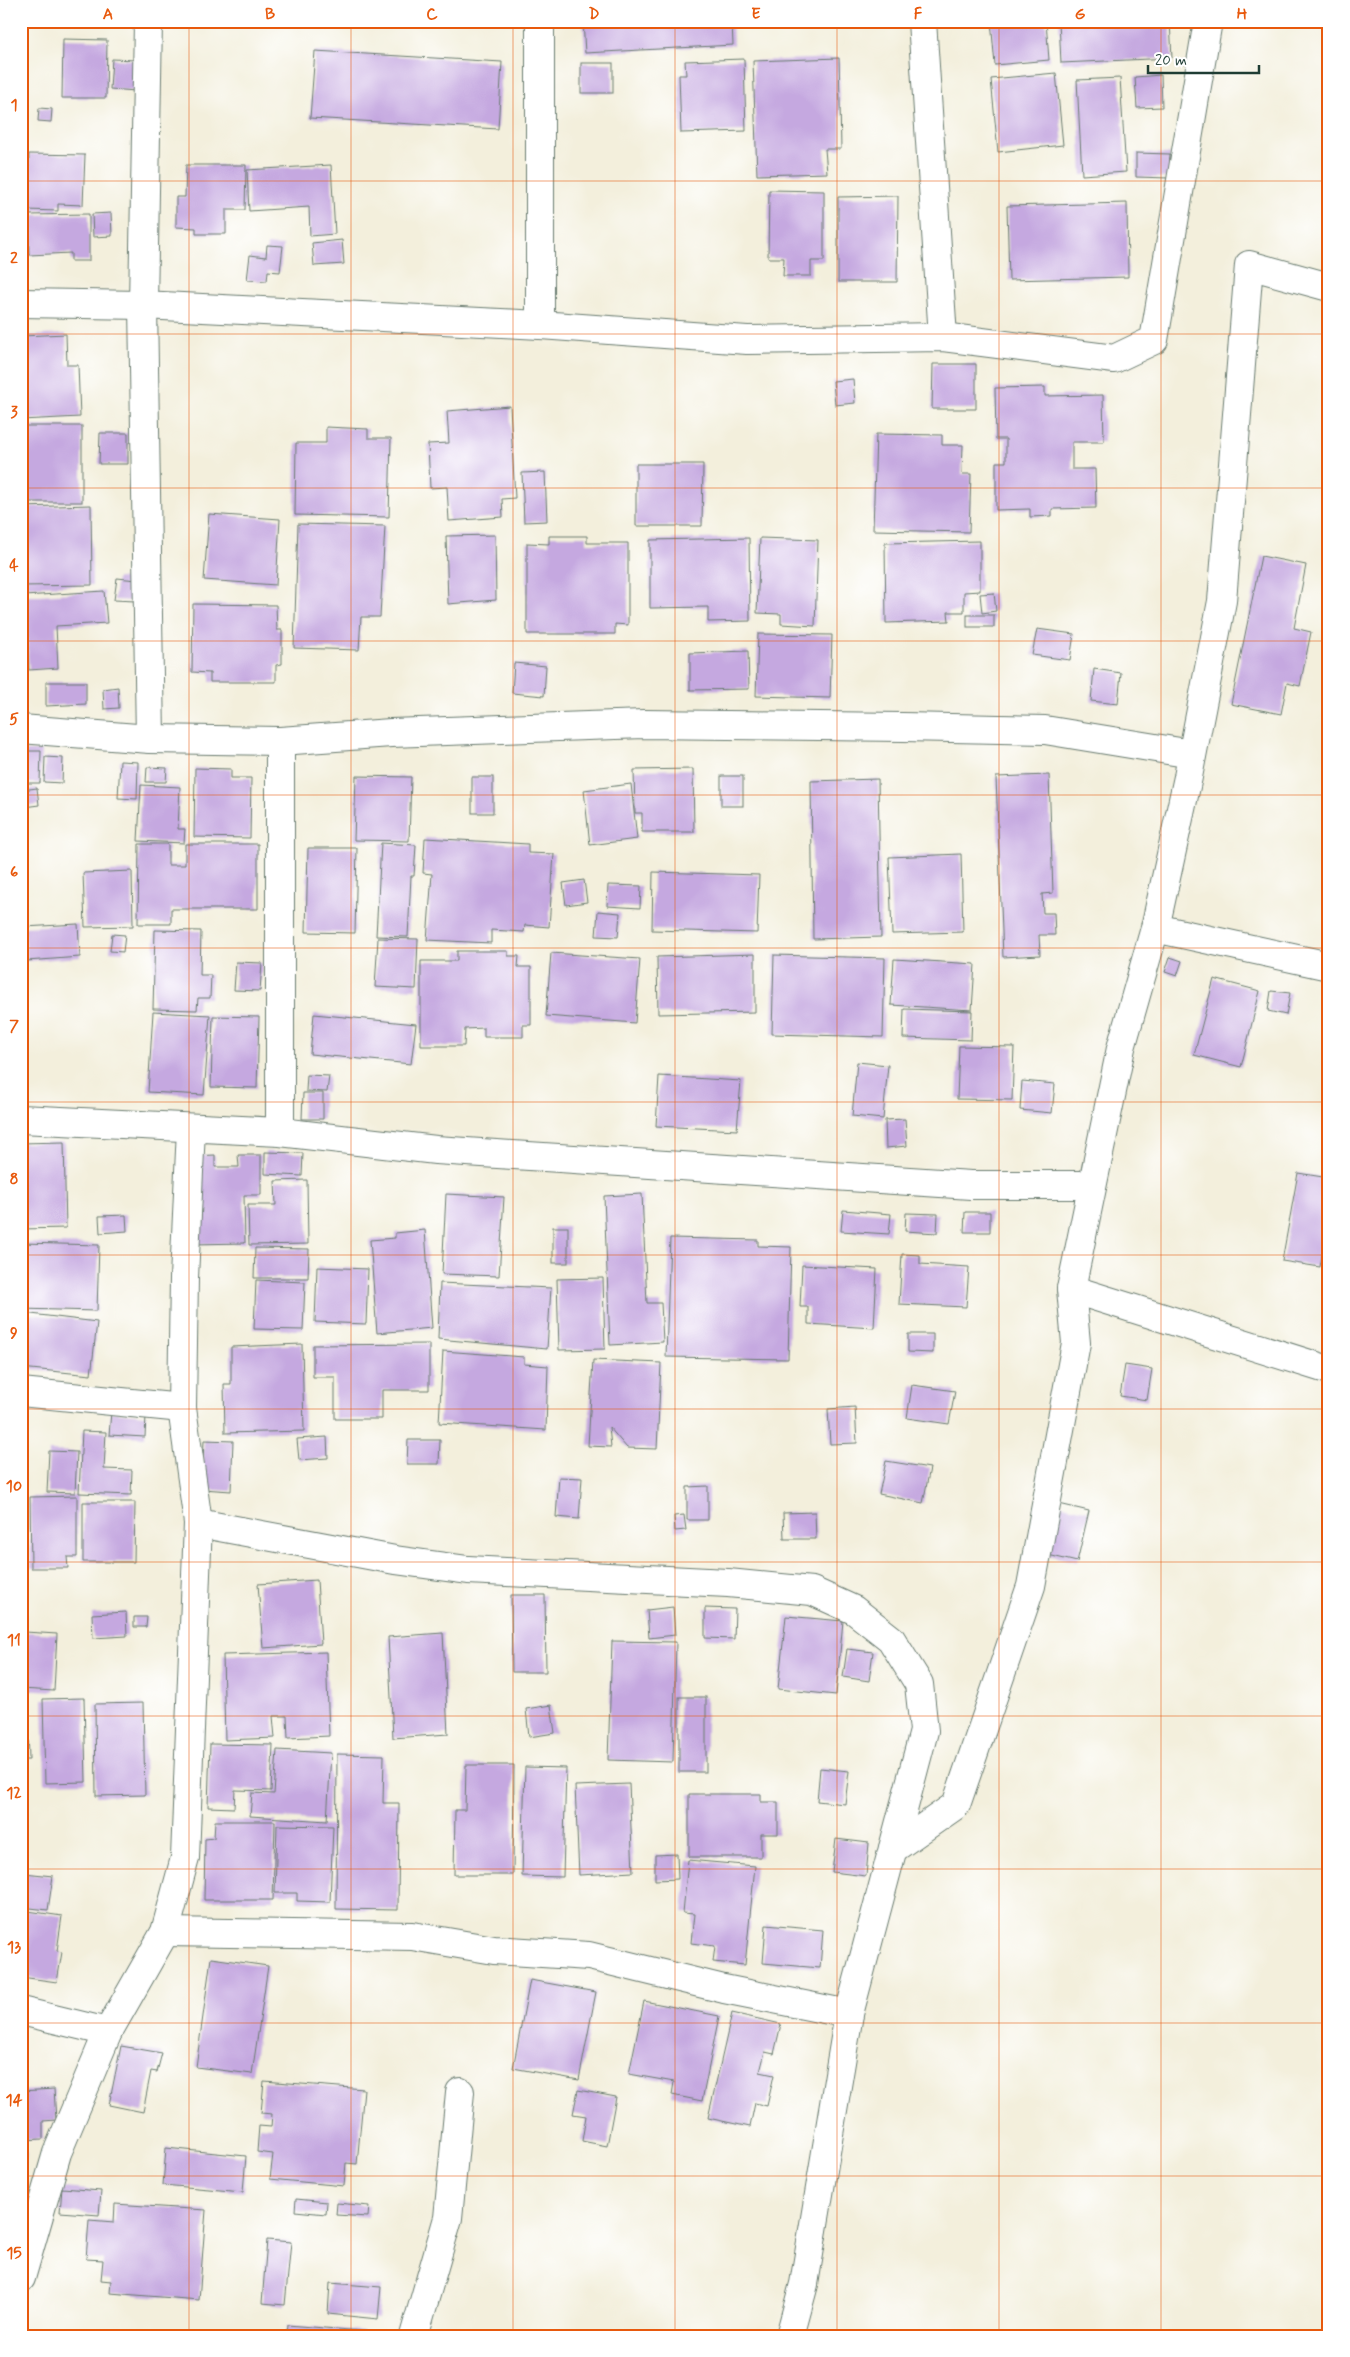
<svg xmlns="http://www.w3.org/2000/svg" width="1350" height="2357" font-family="Mynerve,sans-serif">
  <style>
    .building { fill: #c5a8e0 }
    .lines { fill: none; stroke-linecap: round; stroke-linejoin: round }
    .minor-casing { stroke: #697b6f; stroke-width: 30 }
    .minor { stroke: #fff; stroke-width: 28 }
    .grid { fill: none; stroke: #e8590c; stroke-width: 1; stroke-opacity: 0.55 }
    .neatline { fill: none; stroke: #e8590c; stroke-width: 2 }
    .grid-label { font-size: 16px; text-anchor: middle; font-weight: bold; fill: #e8590c }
  </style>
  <rect width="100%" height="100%" fill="#fff"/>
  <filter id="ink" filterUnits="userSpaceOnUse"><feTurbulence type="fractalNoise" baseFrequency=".02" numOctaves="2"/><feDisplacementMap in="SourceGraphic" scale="10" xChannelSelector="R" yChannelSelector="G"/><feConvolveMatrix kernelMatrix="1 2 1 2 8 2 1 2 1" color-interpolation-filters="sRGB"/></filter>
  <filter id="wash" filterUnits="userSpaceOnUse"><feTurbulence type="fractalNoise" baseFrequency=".0096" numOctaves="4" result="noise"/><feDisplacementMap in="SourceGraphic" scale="20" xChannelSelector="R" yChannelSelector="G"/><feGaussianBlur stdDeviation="1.12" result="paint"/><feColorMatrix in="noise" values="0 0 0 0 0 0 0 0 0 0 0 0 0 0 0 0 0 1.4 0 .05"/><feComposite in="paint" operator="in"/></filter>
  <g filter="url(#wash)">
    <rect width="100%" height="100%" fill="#f3efdc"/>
    <g id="blocks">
      <!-- building -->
      <g class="building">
        <polygon points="583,21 732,21 733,45 585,53"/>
        <polygon points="991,21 1046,21 1049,60 995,65"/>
        <polygon points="1059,21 1170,21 1172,58 1061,63"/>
        <polygon points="63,39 107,40 106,98 62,98"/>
        <polygon points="315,51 502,62 498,129 310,118"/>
        <polygon points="839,58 841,149 825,149 827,173 757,175 753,61"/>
        <polygon points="112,59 136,60 136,91 110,89"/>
        <polygon points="744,59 746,131 681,133 679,75 686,75 685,61"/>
        <rect x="581" y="63" width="32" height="30"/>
        <polygon points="1056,73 1063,145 998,152 991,79"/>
        <polygon points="1161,75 1162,107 1137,108 1135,77"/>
        <polygon points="1120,78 1126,172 1082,175 1077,80"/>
        <polygon points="39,108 52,109 51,122 38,121"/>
        <polygon points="1136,153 1170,154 1169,178 1136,177"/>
        <polygon points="29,154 85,155 83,205 58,204 58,211 27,210"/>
        <polygon points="186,165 246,165 245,210 226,210 226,234 196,234 196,228 176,227 176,197 185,197"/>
        <polygon points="331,165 335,234 310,236 309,207 249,211 247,170"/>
        <polygon points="769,190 824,191 824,261 811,261 811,276 783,276 784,258 768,258"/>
        <polygon points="898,196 897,282 838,282 838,197"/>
        <polygon points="1127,203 1128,277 1009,280 1007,206"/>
        <polygon points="111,213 112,236 93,237 92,214"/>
        <polygon points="89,214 89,261 71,261 71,253 29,255 28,215"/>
        <polygon points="342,240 344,264 314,266 312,243"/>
        <polygon points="267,245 283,246 280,272 268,271 267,281 247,280 250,255 266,257"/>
        <rect x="21" y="252" width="3" height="25"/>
        <polygon points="66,334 67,365 78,365 80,417 21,420 21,336"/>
        <polygon points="933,364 976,364 976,409 932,409"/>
        <polygon points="853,379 855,403 835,405 833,381"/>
        <polygon points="1045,387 1045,396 1103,395 1104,442 1072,442 1072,469 1095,469 1096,508 1052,509 1052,516 1030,517 1030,509 996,510 996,462 1006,462 1006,439 996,439 995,388"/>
        <polygon points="510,406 515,498 502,499 503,517 449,521 447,487 430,488 428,444 449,443 447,411"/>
        <rect x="21" y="426" width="61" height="76"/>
        <polygon points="326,427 368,429 368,438 391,438 389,517 295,515 296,443 326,443"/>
        <polygon points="100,433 128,433 128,464 99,464"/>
        <polygon points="876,434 942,435 942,445 963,445 962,474 971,474 969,532 873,530"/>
        <polygon points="636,464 703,464 702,526 636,526"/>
        <polygon points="545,472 547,521 524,522 522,473"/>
        <polygon points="91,505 92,585 21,586 21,507"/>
        <polygon points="209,514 280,519 276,585 204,580"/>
        <polygon points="298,524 385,526 380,617 361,617 359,650 294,648"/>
        <polygon points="495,535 496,600 448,604 446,536"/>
        <polygon points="549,536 587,536 587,543 628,543 628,625 615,624 615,634 527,634 527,543 549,544"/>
        <polygon points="749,538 750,621 708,622 708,607 650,608 650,540"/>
        <polygon points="760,538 818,540 815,626 781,624 781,614 757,613"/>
        <polygon points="980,541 980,591 964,592 964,612 948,612 949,621 886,623 885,543"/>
        <polygon points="1261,556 1306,565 1294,628 1311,632 1300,686 1287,683 1281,714 1231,704"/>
        <polygon points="117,578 137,580 135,601 114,600"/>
        <polygon points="104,591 107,623 56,626 58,668 29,670 24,596"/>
        <polygon points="994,593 996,611 982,613 980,594"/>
        <polygon points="193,604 276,605 277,630 282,630 282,664 276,665 276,682 210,682 210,673 192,672"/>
        <rect x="967" y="615" width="27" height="12"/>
        <polygon points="1037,629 1074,634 1070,660 1032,655"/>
        <polygon points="758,634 832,635 830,698 756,696"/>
        <polygon points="748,651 749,689 690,690 690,653"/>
        <polygon points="514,663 546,666 544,696 512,693"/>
        <polygon points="1094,669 1121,673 1118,704 1091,701"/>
        <polygon points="46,682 86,682 86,704 46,706"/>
        <polygon points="118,687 119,708 104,709 103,689"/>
        <polygon points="21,751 41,751 40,783 21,783"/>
        <polygon points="45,757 63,758 62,783 44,782"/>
        <polygon points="120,761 138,762 137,799 118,798"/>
        <polygon points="147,767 167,768 166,782 146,782"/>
        <polygon points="195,768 231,769 231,778 251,778 250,838 194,837"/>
        <polygon points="693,769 694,832 642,832 642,813 635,813 634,770"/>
        <polygon points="1049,775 1053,893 1042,894 1043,913 1054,913 1055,935 1039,935 1040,955 1003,957 996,777"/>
        <polygon points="356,776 411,777 409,841 354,840"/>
        <rect x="721" y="776" width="22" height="30"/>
        <rect x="472" y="777" width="21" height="36"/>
        <polygon points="878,779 881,937 813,939 811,781"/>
        <polygon points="631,784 637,839 590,845 584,790"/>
        <polygon points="141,785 180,787 178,829 185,829 184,843 138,841"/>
        <polygon points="37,788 39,805 24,807 22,790"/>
        <polygon points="425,838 528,844 528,853 554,854 549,927 525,925 524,932 491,930 491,943 427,940 432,874 423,873"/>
        <polygon points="381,843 416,845 414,876 411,876 408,937 376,936"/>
        <polygon points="139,844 168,844 168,865 185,865 185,844 258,844 258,909 171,909 171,924 138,924"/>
        <polygon points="308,848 357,848 355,933 306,932"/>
        <polygon points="961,854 963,932 892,934 889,857"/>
        <polygon points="132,871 133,926 85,927 83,873"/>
        <polygon points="653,872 759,875 757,933 652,930"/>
        <polygon points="584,880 587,902 566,905 563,883"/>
        <polygon points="608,885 641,886 640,908 607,906"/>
        <polygon points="598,911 620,913 618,937 596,936"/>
        <polygon points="78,924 80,957 27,961 24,927"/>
        <polygon points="155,930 201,931 200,975 211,975 210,998 198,998 197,1010 153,1009"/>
        <polygon points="112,934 125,935 123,952 110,951"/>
        <polygon points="378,938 418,939 416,989 375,987"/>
        <polygon points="457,951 508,951 508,956 519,956 518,967 531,967 531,1025 523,1025 523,1037 484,1037 484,1028 465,1029 464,1046 421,1046 421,961 457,961"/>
        <polygon points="551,953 640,959 635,1023 546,1016"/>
        <polygon points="755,954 755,1012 658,1014 657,957"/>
        <polygon points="774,955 885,958 883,1037 772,1034"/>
        <polygon points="1170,957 1182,961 1177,976 1165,972"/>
        <polygon points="894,959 975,964 972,1010 891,1005"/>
        <polygon points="236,962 262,963 260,991 234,990"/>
        <polygon points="1214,979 1260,991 1241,1067 1194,1055"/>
        <polygon points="1271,991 1290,993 1286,1015 1268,1011"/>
        <polygon points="904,1009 972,1011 971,1040 903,1038"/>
        <polygon points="153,1012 210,1015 204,1095 148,1092"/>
        <polygon points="314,1014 416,1024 411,1064 310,1054"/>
        <polygon points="213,1016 259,1017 257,1088 211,1087"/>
        <polygon points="959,1046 1014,1047 1012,1100 957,1099"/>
        <polygon points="21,1054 27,1054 25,1085 21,1085"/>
        <polygon points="857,1062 888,1065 883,1119 852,1116"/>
        <polygon points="307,1075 329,1076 327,1092 306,1091"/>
        <polygon points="659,1076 741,1081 737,1130 656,1126"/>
        <polygon points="1022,1081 1055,1084 1052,1113 1020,1110"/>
        <polygon points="303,1093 323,1093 323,1119 302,1119"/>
        <polygon points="905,1119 907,1146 886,1148 885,1120"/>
        <polygon points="64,1142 66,1228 21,1229 21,1143"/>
        <polygon points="265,1152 303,1153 302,1176 265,1174"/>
        <polygon points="215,1155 215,1167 239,1167 238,1155 261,1155 261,1195 244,1195 245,1243 193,1244 193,1156"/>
        <polygon points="1298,1173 1329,1178 1329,1216 1320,1267 1282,1261"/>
        <polygon points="307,1180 308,1244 249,1245 248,1205 276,1205 275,1181"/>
        <polygon points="446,1194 504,1197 499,1276 442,1274"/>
        <polygon points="642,1194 647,1303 661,1303 663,1342 610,1345 604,1196"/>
        <polygon points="843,1210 891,1214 889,1234 841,1231"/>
        <polygon points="965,1212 990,1212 990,1232 964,1232"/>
        <polygon points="906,1213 938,1214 937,1233 905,1231"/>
        <polygon points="126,1215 127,1231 100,1233 99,1216"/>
        <rect x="553" y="1227" width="15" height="36"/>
        <polygon points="425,1230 432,1328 377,1333 370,1240 395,1238 395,1233"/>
        <polygon points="670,1238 758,1240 758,1246 791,1247 788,1359 666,1357"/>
        <polygon points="21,1243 99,1245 97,1311 21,1309"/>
        <polygon points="255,1248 309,1249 308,1278 254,1278"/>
        <polygon points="902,1254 920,1255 920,1264 969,1267 966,1307 899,1304"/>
        <polygon points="802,1265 877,1269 874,1328 808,1324 808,1307 800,1307"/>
        <polygon points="317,1267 368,1269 366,1324 315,1322"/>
        <polygon points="603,1278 605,1349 559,1350 557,1279"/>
        <polygon points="256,1280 305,1282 303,1330 254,1329"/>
        <polygon points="440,1283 551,1288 547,1349 438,1339"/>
        <polygon points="23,1313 97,1322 91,1375 21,1368"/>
        <polygon points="908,1334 933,1334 933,1353 908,1352"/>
        <polygon points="302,1344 304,1431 225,1433 224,1384 231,1384 231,1347"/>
        <polygon points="429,1344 429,1390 382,1390 382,1419 335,1419 335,1377 313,1377 313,1345"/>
        <polygon points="443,1351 524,1357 524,1364 548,1366 546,1430 439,1423"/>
        <polygon points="593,1360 661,1363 657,1449 627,1448 609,1427 611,1447 588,1446"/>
        <polygon points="1125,1365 1152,1369 1147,1400 1120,1396"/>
        <polygon points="912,1385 955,1391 949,1424 907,1418"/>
        <polygon points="855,1407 857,1443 830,1444 828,1409"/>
        <polygon points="111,1412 146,1415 145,1437 109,1435"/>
        <polygon points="82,1431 106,1432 104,1469 132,1470 131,1495 79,1493"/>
        <polygon points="327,1437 328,1458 299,1460 297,1439"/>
        <polygon points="204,1440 233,1441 231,1491 202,1489"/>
        <polygon points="408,1440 440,1440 439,1464 407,1464"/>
        <polygon points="49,1451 77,1452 75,1493 47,1492"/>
        <polygon points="886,1461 930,1468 923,1503 879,1494"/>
        <polygon points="559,1477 582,1478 579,1519 556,1517"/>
        <polygon points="708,1486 708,1520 687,1520 687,1487"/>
        <polygon points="77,1496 77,1557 67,1557 68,1568 31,1568 30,1497"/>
        <polygon points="83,1502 135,1502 134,1562 83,1562"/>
        <polygon points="1059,1504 1089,1511 1077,1562 1048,1555"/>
        <polygon points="815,1512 816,1539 784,1539 783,1513"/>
        <polygon points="684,1515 686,1530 675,1531 674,1516"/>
        <polygon points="317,1580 321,1644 263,1648 258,1584"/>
        <polygon points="511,1595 545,1595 546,1672 512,1672"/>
        <polygon points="673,1607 675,1635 649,1638 647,1610"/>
        <polygon points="705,1608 735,1609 734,1639 705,1638"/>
        <polygon points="126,1612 127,1636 93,1638 92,1614"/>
        <polygon points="21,1615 26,1615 25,1632 57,1634 54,1691 21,1689"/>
        <polygon points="786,1616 843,1621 836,1695 778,1689"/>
        <polygon points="134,1617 147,1617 146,1627 134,1627"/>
        <polygon points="443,1633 448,1734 393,1738 388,1637"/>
        <polygon points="612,1641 676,1642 673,1762 608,1760"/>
        <polygon points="847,1649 873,1652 869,1681 843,1677"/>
        <polygon points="326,1652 329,1736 288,1738 287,1716 273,1716 275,1738 225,1740 223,1655"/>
        <polygon points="21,1692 27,1692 29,1760 21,1760"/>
        <rect x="679" y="1697" width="27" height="75"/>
        <polygon points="84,1698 86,1782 45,1783 43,1699"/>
        <polygon points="143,1703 145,1795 96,1796 95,1704"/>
        <polygon points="551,1705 555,1733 529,1737 526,1709"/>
        <polygon points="210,1744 273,1745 271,1791 235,1790 234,1808 208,1807"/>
        <polygon points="277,1750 331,1753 327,1821 250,1816 252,1793 274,1794"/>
        <polygon points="337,1754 384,1755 383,1803 399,1803 398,1910 336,1909"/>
        <polygon points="466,1765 514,1765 513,1875 454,1875 455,1810 465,1810"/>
        <polygon points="525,1767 566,1768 563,1877 522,1876"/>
        <polygon points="820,1768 849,1771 845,1804 817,1801"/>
        <polygon points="629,1784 633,1872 579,1875 575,1786"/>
        <polygon points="689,1794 761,1794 761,1802 778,1802 778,1834 761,1834 761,1857 689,1857"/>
        <polygon points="215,1821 275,1821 273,1900 204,1900 205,1839 214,1838"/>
        <polygon points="277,1825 333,1826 330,1902 297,1901 297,1893 275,1893"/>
        <polygon points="836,1839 869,1843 866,1876 832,1872"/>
        <polygon points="677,1854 678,1879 655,1880 655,1855"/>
        <polygon points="688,1860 755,1866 745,1965 713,1962 715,1946 691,1943 694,1914 683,1913"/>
        <polygon points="24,1873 53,1876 48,1910 21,1907"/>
        <polygon points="21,1910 62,1916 57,1951 62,1952 57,1982 21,1977"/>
        <polygon points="766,1925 823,1930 820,1968 763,1963"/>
        <polygon points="211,1958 268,1966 252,2074 196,2067"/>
        <polygon points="530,1980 596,1992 579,2080 513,2068"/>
        <polygon points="644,2001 719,2016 702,2101 672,2095 674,2082 629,2074"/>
        <polygon points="732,2013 781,2024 774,2054 765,2052 760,2072 774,2075 767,2106 755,2103 750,2127 708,2118"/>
        <polygon points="121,2046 162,2053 157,2072 151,2071 143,2112 109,2105"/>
        <polygon points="264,2081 364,2089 357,2164 346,2163 344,2186 270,2179 273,2154 257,2152 259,2126 271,2127 272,2114 261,2113"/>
        <polygon points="54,2089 56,2120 43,2121 43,2139 21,2140 21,2091"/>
        <polygon points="578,2090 616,2097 607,2146 582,2141 586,2116 573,2114"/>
        <polygon points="166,2148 246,2156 243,2192 163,2185"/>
        <polygon points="21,2150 27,2151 25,2169 21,2169"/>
        <polygon points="62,2188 101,2191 99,2215 60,2212"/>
        <polygon points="296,2199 327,2202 326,2214 295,2211"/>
        <polygon points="337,2203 369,2206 368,2217 336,2215"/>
        <polygon points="115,2204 206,2210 199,2300 110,2293 111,2281 101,2280 103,2260 86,2259 89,2220 114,2222"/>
        <polygon points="267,2240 291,2242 285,2305 262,2303"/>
        <polygon points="330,2283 381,2287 378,2319 328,2314"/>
        <polygon points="287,2325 375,2332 374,2336 286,2336"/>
      </g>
    </g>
  </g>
  <g filter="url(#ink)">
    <use href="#blocks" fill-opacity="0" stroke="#697b6f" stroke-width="1"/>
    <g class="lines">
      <defs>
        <g id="minor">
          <polyline points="148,21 143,305 150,739"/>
          <polyline points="540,21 540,325"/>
          <polyline points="922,21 943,337"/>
          <polyline points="21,303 143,305 540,325 747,340 943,337 1114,359 1154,340 1208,21"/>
          <polyline points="21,729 150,739 280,741 391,733 644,724 903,727 1045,730 1192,754"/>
          <polyline points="1155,928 1329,966"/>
          <polyline points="21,1119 280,1132 436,1150 971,1185 1092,1185"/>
          <polyline points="280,1132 280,741"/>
          <polyline points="1071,1289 1329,1370"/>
          <polyline points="21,1392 182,1408"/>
          <polyline points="198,1523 395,1560 468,1570 728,1583 812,1591 854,1610 891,1639 919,1684 924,1731 849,2014 804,2284 790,2336"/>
          <polyline points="893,1849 956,1805 1031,1586 1076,1343 1071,1289 1121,1048 1155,928 1188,777 1222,601 1249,265 1329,287"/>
          <polyline points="165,1932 412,1936 494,1950 589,1956 724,1989 849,2014"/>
          <polyline points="21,2011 108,2032"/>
          <polyline points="21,2278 57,2153 108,2032 165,1932 185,1858 198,1523 182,1408 184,1278 191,1129"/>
          <polyline points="414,2336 448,2218 460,2092"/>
        </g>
      </defs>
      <!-- minor casing -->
      <use href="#minor" class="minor-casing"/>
      <!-- minor -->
      <use href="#minor" class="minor"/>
    </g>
  </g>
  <!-- grid -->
  <path class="grid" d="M189,21V2336M351,21V2336M513,21V2336M675,21V2336M837,21V2336M999,21V2336M1161,21V2336M21,181H1329M21,334H1329M21,488H1329M21,641H1329M21,795H1329M21,948H1329M21,1102H1329M21,1255H1329M21,1409H1329M21,1562H1329M21,1716H1329M21,1869H1329M21,2023H1329M21,2176H1329"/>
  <!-- margin -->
  <rect width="1350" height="2357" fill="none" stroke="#fff" stroke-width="55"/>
  <!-- scale -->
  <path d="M1148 65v8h111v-8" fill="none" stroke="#1f3d34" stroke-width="2.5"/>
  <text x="1155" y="65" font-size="15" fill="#1f3d34" stroke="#ffffff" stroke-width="4" paint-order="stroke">20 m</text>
  <rect x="28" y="28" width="1294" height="2302" class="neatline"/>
  <g class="grid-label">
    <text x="108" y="19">A</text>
    <text x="270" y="19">B</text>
    <text x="432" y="19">C</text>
    <text x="594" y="19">D</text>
    <text x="756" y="19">E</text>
    <text x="918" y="19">F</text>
    <text x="1080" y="19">G</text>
    <text x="1242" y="19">H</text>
    <text x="14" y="110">1</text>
    <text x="14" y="263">2</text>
    <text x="14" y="417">3</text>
    <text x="14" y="570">4</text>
    <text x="14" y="724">5</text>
    <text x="14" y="877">6</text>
    <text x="14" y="1031">7</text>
    <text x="14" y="1184">8</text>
    <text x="14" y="1338">9</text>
    <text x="14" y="1491">10</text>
    <text x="14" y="1645">11</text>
    <text x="14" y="1798">12</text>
    <text x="14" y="1952">13</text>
    <text x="14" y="2105">14</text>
    <text x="14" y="2258">15</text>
  </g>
</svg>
